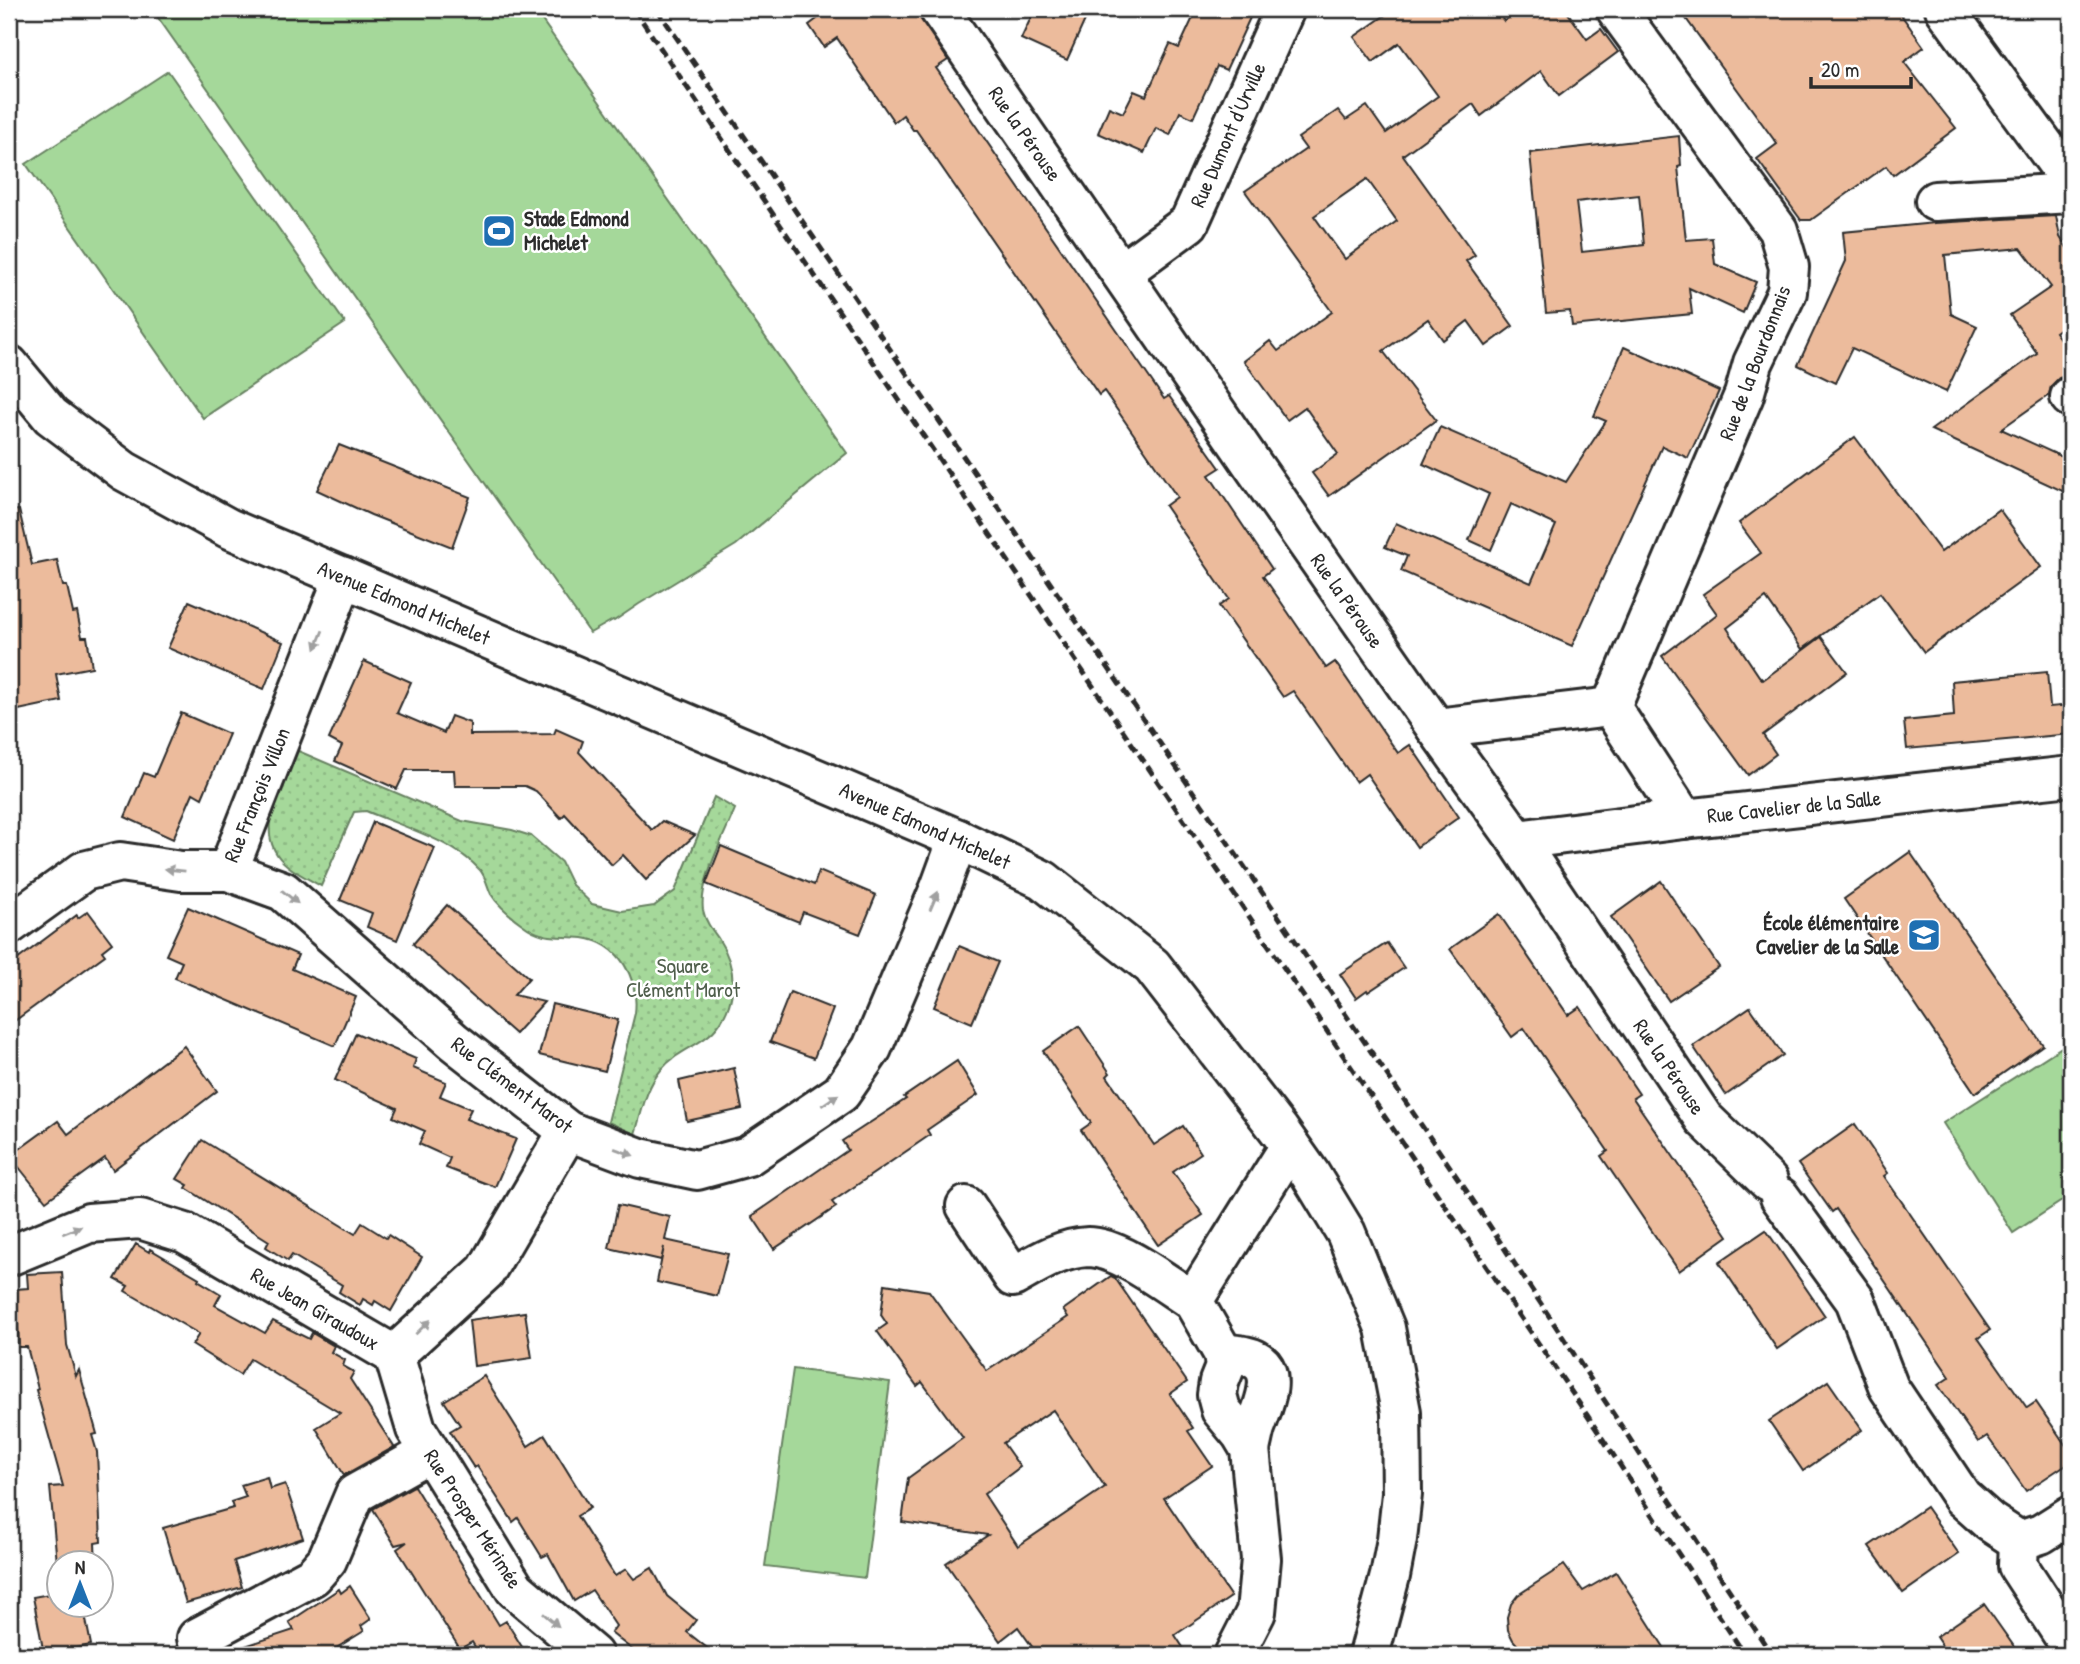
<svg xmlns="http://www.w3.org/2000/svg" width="2080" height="1664" font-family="'Patrick Hand',sans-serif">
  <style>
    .green { fill: url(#green-dots); stroke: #688262; stroke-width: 2 }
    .pitch { fill: #a5d89a; stroke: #688262; stroke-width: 2 }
    .building { fill: #ecbb9c; stroke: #2b2b2b; stroke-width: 2; fill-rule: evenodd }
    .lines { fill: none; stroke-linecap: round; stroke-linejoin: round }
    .minor-casing { stroke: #2b2b2b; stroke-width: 44 }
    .minor { stroke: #fff; stroke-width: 38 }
    .rail { stroke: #2b2b2b; stroke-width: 5; stroke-dasharray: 10 5; stroke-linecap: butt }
    .oneway { fill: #a0a0a0 }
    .labels { text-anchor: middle; stroke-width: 5; stroke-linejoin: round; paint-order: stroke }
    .street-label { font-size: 21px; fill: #2b2b2b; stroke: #fff }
    .poi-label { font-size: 21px; font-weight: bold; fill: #2b2b2b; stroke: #fff; text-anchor: start }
    .park-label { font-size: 21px; fill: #505f4c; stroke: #fff }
  </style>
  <defs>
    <pattern id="green-dots" width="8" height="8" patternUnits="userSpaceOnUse" patternTransform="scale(1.75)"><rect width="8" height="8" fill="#a5d89a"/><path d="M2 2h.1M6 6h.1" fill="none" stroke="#8eba85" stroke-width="1.8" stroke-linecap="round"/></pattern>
  </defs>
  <rect width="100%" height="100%" fill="#fff"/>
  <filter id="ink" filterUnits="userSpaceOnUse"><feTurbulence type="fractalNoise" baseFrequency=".0143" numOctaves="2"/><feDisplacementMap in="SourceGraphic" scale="14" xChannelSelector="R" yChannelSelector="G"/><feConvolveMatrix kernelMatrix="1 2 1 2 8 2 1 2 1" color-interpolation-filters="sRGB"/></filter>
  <g filter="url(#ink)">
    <!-- green -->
    <path class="green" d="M296,750L462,821L512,830L531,836L561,862L572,885L592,904L622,911L654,906L675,891L714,797L735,809C724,837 699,881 703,910C705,921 712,930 718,938C731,958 737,981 729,1005C715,1046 685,1042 661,1070C646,1087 642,1112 635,1134L608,1122L635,1013C639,979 620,943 583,938C559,935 544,941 522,924C511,916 498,906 491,894C487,886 486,877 480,870C454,841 401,826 366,811L354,812L321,886C310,880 298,874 288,866C249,836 282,785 296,750Z"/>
    <!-- pitch -->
    <g class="pitch">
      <polygon points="152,9 534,9 847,453 736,545 639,604 614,621 613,620 590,633"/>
      <polygon points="168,71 345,323 203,418 26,164"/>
      <polygon points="2065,1045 2071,1055 2071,1195 2013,1233 1943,1123"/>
      <polygon points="793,1369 890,1382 865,1578 765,1566"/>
    </g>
    <!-- building -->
    <g class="building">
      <polygon points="817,9 915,9 948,60 936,68 1164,399 1169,396 1220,468 1209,475 1272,569 1263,576 1279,599 1326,668 1335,662 1398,753 1410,745 1459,817 1417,847 1367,774 1356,782 1293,691 1283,697 1219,606 1229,599 1165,506 1177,497 1144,449 1104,391 1099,395 916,130 913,130 903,115 894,122 837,38 824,47 809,25 821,16"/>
      <polygon points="1035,9 1090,9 1067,60 1021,39"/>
      <polygon points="1197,9 1254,9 1226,70 1217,66 1193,118 1180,112 1170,135 1156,128 1144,153 1098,133 1109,107 1123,113 1134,91 1146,96 1170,44 1179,48"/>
      <path d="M1394,9H1495L1504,21L1520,9H1565L1587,39L1601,29L1618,52L1559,96L1541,71L1481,116L1473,104L1403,155L1475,255L1466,261L1513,326L1486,346L1468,321L1443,340L1428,319L1383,351L1436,420L1329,496L1312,473L1338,454L1305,407L1287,420L1244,361L1270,341L1278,351L1332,312L1245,191L1306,149L1298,138L1338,110L1346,120L1367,106L1386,133L1438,96L1399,43L1373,62L1354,37ZM1367,179L1397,221L1345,259L1314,216Z"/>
      <polygon points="1679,9 1897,9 1924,47 1904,62 1956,128 1893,175 1886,166 1811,220 1801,220 1757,159 1777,144"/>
      <path d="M1679,136L1681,166L1678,167L1686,240L1712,238L1715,264L1756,282L1743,313L1689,288L1692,314L1572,326L1570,311L1546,313L1530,153ZM1639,195L1644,245L1582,252L1576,202Z"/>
      <polygon points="2056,216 2060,237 2071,254 2071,320 2055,332 2071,354 2071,375 2059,378 2051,386 2049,395 2001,429 2071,461 2071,495 1931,430 2037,353 2010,315 2051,287 2021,248 1945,255 1951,314 1977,326 1946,392 1852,348 1835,383 1798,365 1846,261 1843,232 1935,223"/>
      <polygon points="1624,347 1719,391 1688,458 1662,446 1572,646 1401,571 1407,556 1385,547 1396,523 1531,583 1556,525 1511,504 1491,550 1469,540 1489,494 1423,464 1440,427 1566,482 1606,421 1594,416"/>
      <polygon points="1855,437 1941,552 1999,509 2041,567 1924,652 1880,593 1802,649 1766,598 1727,628 1759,676 1763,680 1821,637 1847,672 1763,735 1776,754 1748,775 1662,656 1717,614 1703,594 1761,553 1739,523"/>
      <polygon points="339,445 470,497 452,547 371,515 317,490"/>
      <polygon points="19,510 32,565 57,560 63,586 67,586 73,613 77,612 82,637 87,637 92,667 56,674 61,701 9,712 9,511"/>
      <polygon points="189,601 283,642 264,689 168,648"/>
      <polygon points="364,661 411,682 397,713 444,733 451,716 470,723 470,735 554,734 556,729 583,741 579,752 652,830 662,821 695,835 646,880 623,855 612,865 565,814 561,818 536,791 525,786 455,786 454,770 406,770 397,789 335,761 342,746 329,739"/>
      <polygon points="2047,672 2050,707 2071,705 2071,734 1907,749 1904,721 1954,716 1952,681"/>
      <polygon points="181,713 229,734 202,798 193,793 173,839 125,817 144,773 154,777"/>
      <polygon points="373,822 435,848 397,940 367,927 372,913 340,900"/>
      <polygon points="721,846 814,885 819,871 876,895 860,934 803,912 799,922 706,884"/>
      <polygon points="1910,852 2043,1045 1975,1093 1844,899"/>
      <polygon points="1661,881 1719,967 1669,1001 1611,917"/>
      <polygon points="447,905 529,978 514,995 544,1002 515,1034 413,944"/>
      <polygon points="188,907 298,955 292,969 356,997 335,1046 175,978 182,962 166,955"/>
      <polygon points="88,911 112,943 102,951 105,955 9,1025 9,966 77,915 78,918"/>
      <polygon points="1499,914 1568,1015 1580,1007 1639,1094 1633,1098 1728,1236 1679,1271 1601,1156 1608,1151 1524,1028 1512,1037 1450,949"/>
      <polygon points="1387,943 1404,968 1368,992 1367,990 1356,998 1340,974"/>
      <polygon points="959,946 998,962 972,1023 934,1007"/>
      <polygon points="790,992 833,1009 814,1058 770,1042"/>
      <polygon points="552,1004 618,1020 605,1071 539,1055"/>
      <polygon points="1750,1007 1783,1055 1726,1095 1693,1046"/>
      <polygon points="1079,1026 1110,1073 1107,1076 1154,1145 1183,1126 1201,1153 1173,1172 1203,1215 1158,1245 1081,1130 1091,1123 1043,1051"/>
      <polygon points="356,1033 416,1059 413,1068 446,1082 440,1096 471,1109 466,1119 516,1139 495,1187 446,1168 450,1158 419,1144 425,1131 393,1117 397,1108 335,1080"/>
      <polygon points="184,1046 217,1091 113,1170 105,1158 46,1201 10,1156 58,1121 68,1134"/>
      <polygon points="957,1061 978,1095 927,1130 930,1135 832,1202 836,1207 774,1249 752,1216 848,1150 842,1141 906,1099 904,1097"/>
      <polygon points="734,1068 742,1109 687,1121 679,1081"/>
      <polygon points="1855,1124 1888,1173 1884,1176 1990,1330 1978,1338 2027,1408 2036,1402 2071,1453 2071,1461 2026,1491 1987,1436 1978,1442 1938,1385 1950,1377 1836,1209 1832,1212 1798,1164"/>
      <polygon points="202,1140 355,1234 362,1223 386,1238 388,1235 422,1257 391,1311 375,1301 373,1305 363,1299 360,1305 339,1292 342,1285 292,1255 288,1261 266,1247 269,1241 186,1188 188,1185 177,1179"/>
      <polygon points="618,1205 670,1217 665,1240 728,1254 717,1296 657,1282 664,1247 661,1260 609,1248"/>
      <polygon points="1766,1230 1825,1316 1777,1349 1719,1262"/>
      <polygon points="136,1244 149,1252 150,1249 199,1278 198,1280 221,1294 215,1305 265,1333 273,1321 309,1339 312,1333 334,1346 331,1352 345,1360 343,1366 354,1372 350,1379 394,1447 344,1475 316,1428 340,1413 250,1359 240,1375 192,1345 199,1334 125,1291 128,1286 115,1279"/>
      <polygon points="62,1272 67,1345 76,1376 79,1370 97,1434 92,1435 97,1452 101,1542 95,1543 96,1563 57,1563 50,1487 63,1486 36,1390 38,1389 27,1347 19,1347 16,1289 28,1288 27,1274"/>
      <path d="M1111,1276L1115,1278L1187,1382L1170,1394L1193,1428L1188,1431L1212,1466L1164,1498L1231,1597L1175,1635L1188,1655H1038L1018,1627L1000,1641L946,1563L988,1535L902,1522L908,1478L963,1438L922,1382L917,1386L877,1331L887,1324L881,1315L885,1284L929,1291L987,1371L1068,1317L1063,1310ZM1053,1410L1105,1487L1018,1546L984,1494L1020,1467L1003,1443Z"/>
      <polygon points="525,1312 532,1358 474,1366 469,1320"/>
      <polygon points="484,1376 528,1446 545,1435 590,1508 577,1516 615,1576 626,1569 634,1579 652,1568 667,1596 696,1620 687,1632 716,1655 639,1655 611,1633 616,1626 592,1590 574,1601 548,1554 542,1557 518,1518 513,1522 477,1466 474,1468 450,1431 460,1425 444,1401"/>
      <polygon points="1828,1381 1862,1430 1803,1471 1769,1421"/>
      <polygon points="267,1477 270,1489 285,1484 303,1538 234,1561 242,1587 186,1603 163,1528 233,1508 231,1502 246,1497 241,1485"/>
      <polygon points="414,1486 499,1625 506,1621 527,1655 480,1655 472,1642 460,1649 397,1549 407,1542 395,1545 373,1509"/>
      <polygon points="1926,1507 1959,1554 1903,1593 1869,1546"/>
      <polygon points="1564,1565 1583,1591 1616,1572 1669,1655 1537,1655 1521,1649 1513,1640 1508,1630 1507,1617 1511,1604 1518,1595"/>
      <polygon points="350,1586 371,1619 361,1626 364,1631 325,1655 234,1655 233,1650 294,1630 289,1622 339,1589 341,1593"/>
      <polygon points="60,1592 60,1605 83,1605 91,1645 44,1654 33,1597"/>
      <polygon points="1984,1604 2020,1655 1948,1655 1936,1637"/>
    </g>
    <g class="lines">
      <defs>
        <g id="minor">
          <polyline points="939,9 1250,461 1436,728 1517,840 1704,1119 1768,1181"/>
          <polyline points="1616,9 1778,230 1789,267 1787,292 1753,363 1744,395 1611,707 1684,819"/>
          <polyline points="1945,9 2071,182"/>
          <polyline points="1935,201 2071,193"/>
          <polyline points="1121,273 1189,223 1285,9"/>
          <polyline points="9,365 51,416 124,471 228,528 958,839 1043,880 1152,966 1279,1130 1310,1174 1346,1233 1385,1328 1401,1412 1402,1494 1397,1539 1390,1576 1369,1655"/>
          <polyline points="2070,397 2071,397"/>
          <polyline points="1436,728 1611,707"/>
          <polyline points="1517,840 1684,819 2071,776"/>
          <polyline points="228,871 283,891 453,1041 568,1131 640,1158 697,1170 748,1156 841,1093 872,1048 940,888 958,839"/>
          <polyline points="9,925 84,871 120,862 181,871 228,871 344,577"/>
          <polyline points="1780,1197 1855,1300 1889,1388 1962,1497 1990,1522 2019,1541 2041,1534 2071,1515"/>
          <path d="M966,1206L1013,1277C1036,1264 1061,1248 1088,1247C1119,1247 1166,1284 1193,1301"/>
          <polyline points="9,1256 89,1223 140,1219 185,1233 394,1355 486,1271 568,1131"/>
          <path d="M1223,1353C1233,1355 1248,1355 1256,1360C1280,1373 1261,1411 1255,1428C1253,1435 1252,1442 1250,1449"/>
          <polyline points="394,1355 416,1429 515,1589 593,1655"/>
          <polyline points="2019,1541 2018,1566 2071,1647"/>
          <polyline points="197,1638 313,1576 327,1560 355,1494 430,1452"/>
          <polyline points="1234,1655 1256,1612 1261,1559 1250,1449 1241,1434 1221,1410 1217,1395 1219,1382 1225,1367 1223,1353 1193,1301 1290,1146"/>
        </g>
      </defs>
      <!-- minor casing -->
      <use href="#minor" class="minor-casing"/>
      <!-- minor -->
      <use href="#minor" class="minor"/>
      <!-- rail -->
      <g class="rail">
        <polyline points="634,9 1587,1415 1745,1655"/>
        <polyline points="657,9 1470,1196 1772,1655"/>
      </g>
    </g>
    <!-- one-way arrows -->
    <defs><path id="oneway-solid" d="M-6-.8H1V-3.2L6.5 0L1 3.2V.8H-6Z" transform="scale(1.75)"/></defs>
    <g class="oneway">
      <use href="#oneway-solid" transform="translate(319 640) rotate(112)"/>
      <use href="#oneway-solid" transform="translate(175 870) rotate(-174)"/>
      <use href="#oneway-solid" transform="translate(290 897) rotate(39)"/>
      <use href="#oneway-solid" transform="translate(934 901) rotate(-67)"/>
      <use href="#oneway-solid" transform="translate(830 1100) rotate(-34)"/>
      <use href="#oneway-solid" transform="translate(624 1152) rotate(20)"/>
      <use href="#oneway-solid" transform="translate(72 1230) rotate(-22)"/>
      <use href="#oneway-solid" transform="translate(423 1327) rotate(-44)"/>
      <use href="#oneway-solid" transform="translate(551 1620) rotate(40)"/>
    </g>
  </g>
  <!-- icons -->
  <defs>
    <symbol id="stadium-square" viewBox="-11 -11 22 22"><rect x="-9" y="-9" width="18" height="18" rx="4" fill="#1f6fb2" stroke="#fff"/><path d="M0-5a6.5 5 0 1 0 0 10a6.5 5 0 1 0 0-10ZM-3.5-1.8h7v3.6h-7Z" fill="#fff"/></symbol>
    <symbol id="school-square" viewBox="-11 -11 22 22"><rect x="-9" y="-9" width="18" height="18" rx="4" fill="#1f6fb2" stroke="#fff"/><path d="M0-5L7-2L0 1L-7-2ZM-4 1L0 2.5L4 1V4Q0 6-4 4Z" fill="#fff"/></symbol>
  </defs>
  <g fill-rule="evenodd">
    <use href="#stadium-square" x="480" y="212" width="38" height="38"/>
    <use href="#school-square" x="1905" y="916" width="38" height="38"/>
  </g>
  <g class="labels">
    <!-- street labels -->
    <g class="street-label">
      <text transform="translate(1025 134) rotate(55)" y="7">Rue la Pérouse</text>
      <text transform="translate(1228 135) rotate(-66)" y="7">Rue Dumont d'Urville</text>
      <text transform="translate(1755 363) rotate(-69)" y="7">Rue de la Bourdonnais</text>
      <text transform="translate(1347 601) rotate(55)" y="7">Rue la Pérouse</text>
      <text transform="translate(404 603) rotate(23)" y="7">Avenue Edmond Michelet</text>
      <text transform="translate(257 795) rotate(-68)" y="7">Rue François Villon</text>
      <text transform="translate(1794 807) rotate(-6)" y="7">Rue Cavelier de la Salle</text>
      <text transform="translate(925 826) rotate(24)" y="7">Avenue Edmond Michelet</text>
      <text transform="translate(1669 1067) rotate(56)" y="7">Rue la Pérouse</text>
      <text transform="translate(512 1085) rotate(37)" y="7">Rue Clément Marot</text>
      <text transform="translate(315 1309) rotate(30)" y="7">Rue Jean Giraudoux</text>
      <text transform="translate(473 1519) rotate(57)" y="7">Rue Prosper Mérimée</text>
    </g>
    <!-- poi labels -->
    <g class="poi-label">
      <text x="524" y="226">Stade Edmond<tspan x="524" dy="24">Michelet</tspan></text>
      <text x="1899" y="930" text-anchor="end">École élémentaire<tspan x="1899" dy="24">Cavelier de la Salle</tspan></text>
    </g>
    <!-- park labels -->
    <g class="park-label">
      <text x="683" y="973">Square<tspan x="683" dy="24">Clément Marot</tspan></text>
    </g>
  </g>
  <!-- margin -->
  <rect width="2080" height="1664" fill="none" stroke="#fff" stroke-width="35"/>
  <rect x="18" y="18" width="2045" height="1629" fill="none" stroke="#2b2b2b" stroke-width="2.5" filter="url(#ink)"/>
  <!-- north arrow -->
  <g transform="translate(80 1584)"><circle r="33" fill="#ffffff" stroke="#aaaaaa" stroke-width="2"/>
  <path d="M0-5L12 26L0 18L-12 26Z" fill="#1f6fb2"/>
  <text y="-10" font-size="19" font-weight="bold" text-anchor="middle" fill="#2b2b2b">N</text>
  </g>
  <!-- scale -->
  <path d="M1811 77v10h100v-10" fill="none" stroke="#2b2b2b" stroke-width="3.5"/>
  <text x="1821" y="77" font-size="21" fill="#2b2b2b" stroke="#ffffff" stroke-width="5" paint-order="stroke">20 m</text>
</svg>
